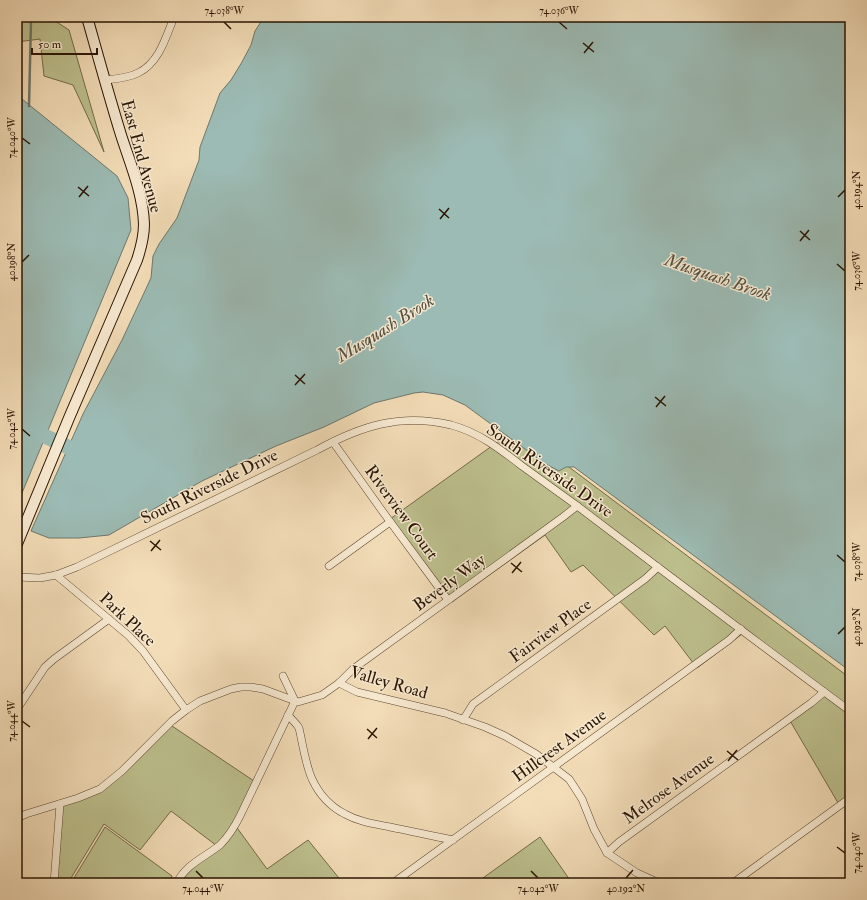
<svg xmlns="http://www.w3.org/2000/svg" width="867" height="900" font-family="'IM FELL Double Pica',serif">
  <style>
    .green { fill: #bdc08e; stroke: #746a48 }
    .water { fill: #9cbbb4; stroke: #6e786d }
    .lines { fill: none; stroke-linecap: round; stroke-linejoin: round }
    .stream { stroke: #6e786d; stroke-width: 2.5 }
    .river { stroke: #9cbbb4; stroke-width: 15 }
    .street-casing { stroke: #5c4630; stroke-width: 8 }
    .secondary-casing { stroke: #2a1402; stroke-width: 12 }
    .street { stroke: #f7e9d1; stroke-width: 7 }
    .secondary { stroke: #f7e9d1; stroke-width: 10 }
    .ticks { fill: none; stroke: #2a1402; stroke-width: 1.5 }
    .labels { text-anchor: middle; stroke-width: 3; stroke-linejoin: round; paint-order: stroke }
    .street-label { font-size: 17px; fill: #2a1402; stroke: #f7e9d1 }
    .water-label { font-size: 18px; font-style: italic; fill: #524e40; stroke: #f7e9d1 }
    .neatline { fill: none; stroke: #2a1402; stroke-width: 1.5 }
    .ticks-label { font-size: 10px; text-anchor: middle; fill: #2a1402 }
  </style>
  <rect width="100%" height="100%" fill="#f3ddb8"/>
  <filter id="stains"><feTurbulence type="fractalNoise" baseFrequency=".005" numOctaves="4"/><feColorMatrix values="0 0 0 0 .2 0 0 0 0 .09 0 0 0 0 .02 0 0 0 .5 -.17"/></filter>
  <radialGradient id="worn" r=".72"><stop offset=".6" stop-color="#630" stop-opacity="0"/><stop offset="1" stop-color="#630" stop-opacity=".3"/></radialGradient>
  <!-- green -->
  <g class="green">
    <polygon points="17,17 49,17 69,30 104,152 73,85 44,76 40,39 17,42"/>
    <polygon points="517,428 850,678 850,801 841,808 789,719 828,691 746,631 697,668 665,626 654,635 583,565 571,572 545,535 452,602 390,519"/>
    <polygon points="169,724 257,783 235,825 267,869 308,840 343,883 178,883 180,878 217,846 171,811 140,850 104,824 68,883 54,883 60,804 107,785"/>
    <polygon points="105,827 172,876 170,883 71,883"/>
    <polygon points="540,837 572,883 476,883"/>
  </g>
  <!-- water -->
  <g class="water">
    <polygon points="264,17 850,17 850,671 574,467 566,467 559,471 544,463 465,405 443,395 423,392 414,393 374,403 324,427 276,446 202,481 109,535 79,538 49,538 31,531 83,414 122,340 151,278 153,256 159,244 177,218 199,160 200,147 220,93 231,80 242,62 251,45 255,31"/>
    <polygon points="17,95 117,176 128,198 131,230 17,505"/>
  </g>
  <g class="lines">
    <!-- stream -->
    <polyline class="stream" points="29,106 31,21 29,17"/>
    <!-- river -->
    <polyline class="river" points="17,423 68,447 77,450 88,451"/>
    <defs>
      <g id="street">
        <path d="M105,80C115,79 128,78 138,73C159,63 166,37 174,17"/>
        <polyline points="333,442 383,512 448,600"/>
        <polyline points="329,566 390,522"/>
        <polyline points="56,575 129,636 143,651 186,710"/>
        <path d="M17,577L40,578L56,575L77,567L317,450C361,426 400,413 451,425C478,432 500,449 522,466C540,479 558,492 576,505C604,526 631,547 659,568C723,616 786,664 850,711"/>
        <polyline points="339,683 357,692 445,713 485,727 505,736 536,754 569,779 573,785 582,799 594,829 607,853 637,873 659,883"/>
        <polyline points="17,709 45,667 54,659 109,619"/>
        <path d="M288,715L297,725L299,728C303,745 305,763 312,779C319,794 331,807 345,814C359,822 375,824 390,827C411,831 432,836 453,840"/>
        <polyline points="463,720 473,704 645,579 658,567"/>
        <polyline points="17,818 26,814 78,798 100,789 122,771 172,721 186,710 200,701 231,689 241,687 251,687 263,689 298,702 322,695 339,683 353,669 563,517 577,506"/>
        <polyline points="607,853 619,842 811,703 824,692"/>
        <polyline points="54,883 60,804"/>
        <path d="M177,883C185,865 205,857 220,845C228,837 235,826 240,816L295,701L283,676"/>
        <polyline points="393,883 729,640 741,629"/>
        <polyline points="733,883 850,798"/>
      </g>
      <path id="secondary" d="M17,544L69,418L137,260C141,248 144,236 144,224C143,193 130,163 121,135C109,96 98,56 87,17"/>
    </defs>
    <!-- street casing -->
    <use href="#street" class="street-casing"/>
    <!-- secondary casing -->
    <use href="#secondary" class="secondary-casing"/>
    <!-- street -->
    <use href="#street" class="street"/>
    <!-- secondary -->
    <use href="#secondary" class="secondary"/>
  </g>
  <!-- ticks -->
  <path class="ticks" d="M224,22L231,29M559,22L567,29M583,43L594,52M584,53L593,42M22,138L30,144M78,187L89,196M79,197L88,186M838,197L845,190M439,209L449,218M440,219L449,208M800,231L810,240M800,241L809,230M22,262L29,255M837,264L845,271M295,375L305,384M295,385L305,374M655,397L666,406M656,407L665,396M22,429L30,436M150,541L161,550M151,551L160,540M837,555L845,562M511,563L522,572M512,573L521,562M838,634L845,627M22,721L30,727M367,729L377,738M368,739L377,728M727,751L738,760M728,761L737,750M837,847L845,853M196,871L203,878M531,871L538,878M626,878L633,870"/>
  <g class="labels">
    <!-- street labels -->
    <g class="street-label">
      <text transform="translate(142 156) rotate(75)" y="6">East End Avenue</text>
      <text transform="translate(550 470) rotate(35)" y="6">South Riverside Drive</text>
      <text transform="translate(209 486) rotate(-26)" y="6">South Riverside Drive</text>
      <text transform="translate(402 512) rotate(54)" y="6">Riverview Court</text>
      <text transform="translate(449 582) rotate(-36)" y="6">Beverly Way</text>
      <text transform="translate(128 619) rotate(43)" y="6">Park Place</text>
      <text transform="translate(550 630) rotate(-36)" y="6">Fairview Place</text>
      <text transform="translate(389 682) rotate(16)" y="6">Valley Road</text>
      <text transform="translate(559 745) rotate(-36)" y="6">Hillcrest Avenue</text>
      <text transform="translate(668 788) rotate(-36)" y="6">Melrose Avenue</text>
    </g>
    <!-- water labels -->
    <g class="water-label">
      <text transform="translate(718 277) rotate(19)" y="6">Musquash Brook</text>
      <text transform="translate(385 328) rotate(-32)" y="6">Musquash Brook</text>
    </g>
  </g>
  <!-- margin -->
  <rect width="867" height="900" fill="none" stroke="#f3ddb8" stroke-width="44"/>
  <!-- scale -->
  <path d="M32 48v6h65v-6" fill="none" stroke="#2a1402" stroke-width="2"/>
  <text x="38" y="48" font-size="12" fill="#2a1402" stroke="#f7e9d1" stroke-width="3" paint-order="stroke">50 m</text>
  <rect x="22" y="22" width="823" height="856" class="neatline"/>
  <g class="ticks-label">
    <text x="224" y="14">74.038°W</text>
    <text x="559" y="14">74.036°W</text>
    <text transform="translate(11 138) rotate(-90)" y="4">74.040°W</text>
    <text transform="translate(856 190) rotate(-90)" y="4">40.194°N</text>
    <text transform="translate(11 262) rotate(-90)" y="4">40.198°N</text>
    <text transform="translate(856 271) rotate(-90)" y="4">74.036°W</text>
    <text transform="translate(11 429) rotate(-90)" y="4">74.042°W</text>
    <text transform="translate(856 562) rotate(-90)" y="4">74.038°W</text>
    <text transform="translate(856 627) rotate(-90)" y="4">40.192°N</text>
    <text transform="translate(11 721) rotate(-90)" y="4">74.044°W</text>
    <text transform="translate(856 853) rotate(-90)" y="4">74.040°W</text>
    <text x="203" y="892">74.044°W</text>
    <text x="538" y="892">74.042°W</text>
    <text x="626" y="892">40.192°N</text>
  </g>
  <rect width="100%" height="100%" filter="url(#stains)"/>
  <rect width="100%" height="100%" fill="url(#worn)"/>
</svg>
